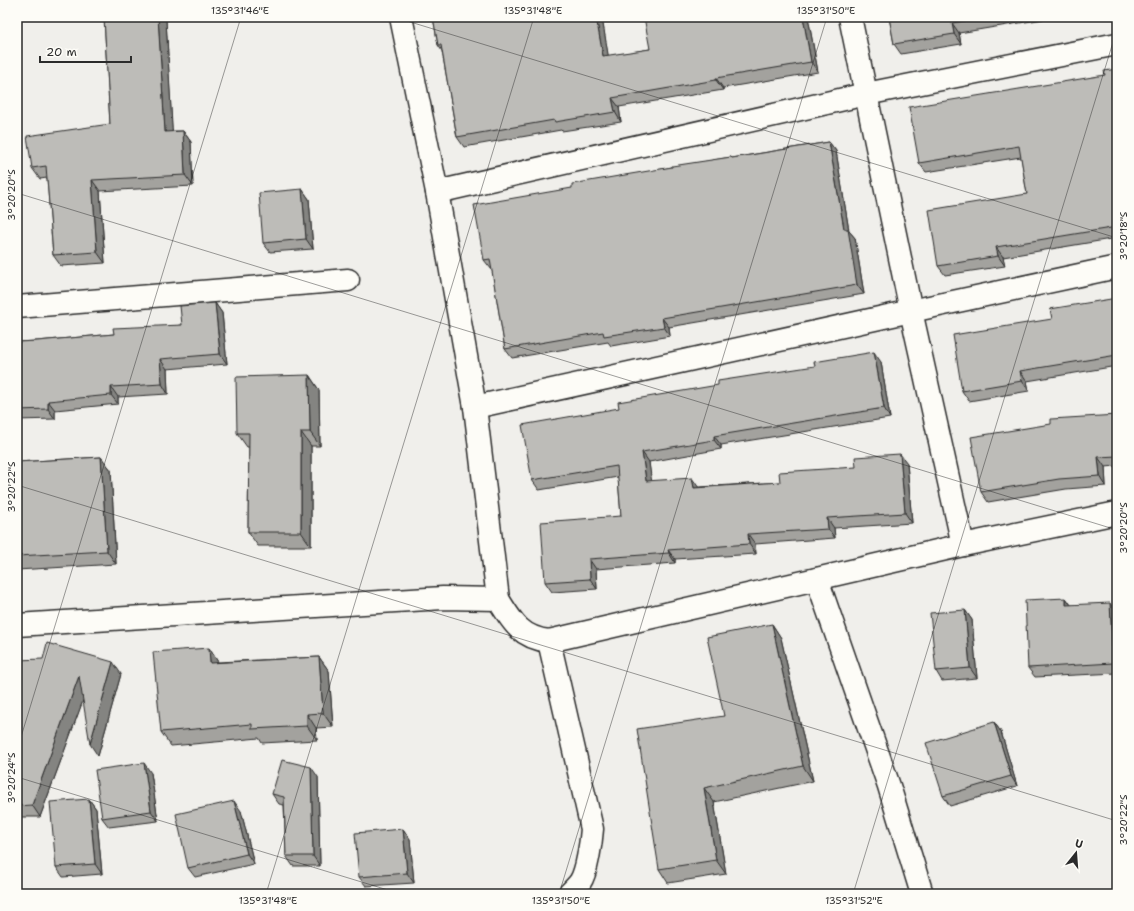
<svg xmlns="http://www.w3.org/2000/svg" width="1134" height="911" font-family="'Shantell Sans',sans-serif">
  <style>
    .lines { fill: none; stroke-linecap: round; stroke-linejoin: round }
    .minor-casing { stroke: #2b2b2b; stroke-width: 25 }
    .minor { stroke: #fdfcf7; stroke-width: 22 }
    .wall { fill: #a3a29e; stroke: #2b2b2b }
    .shaded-wall { fill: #848481; stroke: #2b2b2b }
    .building { fill: #bdbcb8; stroke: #2b2b2b }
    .ticks { fill: none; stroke: #2b2b2b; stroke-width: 1; stroke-opacity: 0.45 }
    .neatline { fill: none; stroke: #2b2b2b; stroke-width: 1.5 }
    .ticks-label { font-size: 10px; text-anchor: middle; fill: #2b2b2b }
  </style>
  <rect width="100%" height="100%" fill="#f0efeb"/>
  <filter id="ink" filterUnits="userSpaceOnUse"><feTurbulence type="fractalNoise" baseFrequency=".025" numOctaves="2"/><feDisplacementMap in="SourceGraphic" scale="8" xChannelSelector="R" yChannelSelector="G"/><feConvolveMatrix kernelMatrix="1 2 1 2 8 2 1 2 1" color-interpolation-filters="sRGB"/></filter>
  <g filter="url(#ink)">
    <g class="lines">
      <defs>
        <g id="minor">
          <path d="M401,17L437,192L475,407L498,599C512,622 521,638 549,641L963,545L1117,513"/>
          <polyline points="850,17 911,311 963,545"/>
          <polyline points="437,192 866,94 1117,44"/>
          <polyline points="17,307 348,280"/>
          <polyline points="475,407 911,311 1117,267"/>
          <polyline points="817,579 889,786 922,894"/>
          <polyline points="17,625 443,598 498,599"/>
          <path d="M549,641L592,829C591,842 587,872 580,882C577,886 573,890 569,894"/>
        </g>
      </defs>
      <!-- minor casing -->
      <use href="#minor" class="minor-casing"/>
      <!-- minor -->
      <use href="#minor" class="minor"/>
    </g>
    <!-- wall -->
    <g class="wall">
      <polygon points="104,17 163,17 166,20 172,131 183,131 191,142 193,186 100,191 105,263 61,266 53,255 47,178 40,179 32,168 110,124"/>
      <polygon points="433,17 607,17 602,18 608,56 650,49 808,17 818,72 723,88 723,90 619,107 621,122 562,131 561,130 464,147 457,137 442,51 438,45"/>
      <polygon points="889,17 1056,17 959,33 961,44 901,54 894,44"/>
      <polygon points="1117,69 1117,238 1003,257 1005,266 945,275 938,266 1027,194 1021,157 926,172 919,163"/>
      <polygon points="829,142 836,151 849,231 855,238 864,294 669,327 670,336 611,346 608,342 512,358 505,349 492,270 484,260 572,188 672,167 731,157 732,158"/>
      <polygon points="302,189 309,199 313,249 270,252 263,243"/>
      <polygon points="1117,298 1117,366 1027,381 1029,391 969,401 962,391 1052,319"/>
      <polygon points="215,303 222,313 227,364 167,369 168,394 118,397 118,404 55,410 55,419 17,420 17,342 37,341 114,334 182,325"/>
      <polygon points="881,362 890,418 721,445 721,449 649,462 651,481 699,487 780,482 907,463 912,523 834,528 835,538 755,544 756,554 675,559 675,563 596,569 597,589 552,592 545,582 621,516 618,477 539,490 532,480 619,408"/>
      <polygon points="309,375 319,390 320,446 311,446 311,546 258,546 248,532 249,447 247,447 237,433"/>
      <polygon points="1117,415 1117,466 1105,467 1106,486 1066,489 988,502 981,492"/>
      <polygon points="101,457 111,470 116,564 17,570 17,462"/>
      <polygon points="1066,598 1071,605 1117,613 1117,673 1035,677 1028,668"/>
      <polygon points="965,610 972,620 977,678 942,681 936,671"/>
      <polygon points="772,624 781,638 813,781 714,802 726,874 668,883 659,869 724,716"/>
      <polygon points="209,648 218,662 319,657 329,671 333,727 316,728 317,740 262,743 259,738 171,746 161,732"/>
      <polygon points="17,660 121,674 98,756 83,700 40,817 17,817"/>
      <polygon points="994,722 1001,732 1017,786 950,806 943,796"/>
      <polygon points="151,773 158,821 109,827 102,818"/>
      <polygon points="318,777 320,866 293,866 286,856 284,805 279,804 272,794"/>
      <polygon points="89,799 96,809 102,874 63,877 56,867"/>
      <polygon points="241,811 254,864 195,877 188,868"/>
      <polygon points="403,829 410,839 414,883 366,886 359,877"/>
    </g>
    <!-- shaded-wall -->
    <g class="shaded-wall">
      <polygon points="158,17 163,17 166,20 173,143 165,132"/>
      <polygon points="596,17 601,17 602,18 610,66 603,56"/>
      <polygon points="803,17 808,17 818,72 811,62"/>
      <polygon points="952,23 959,33 961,44 954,34"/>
      <polygon points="716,78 723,88 723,90 716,80"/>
      <polygon points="612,98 619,107 621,122 615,112"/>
      <polygon points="183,131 191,142 193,186 185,175"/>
      <polygon points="829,142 836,151 849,231 855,238 864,294 857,285 844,229"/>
      <polygon points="92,180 100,191 105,263 97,252"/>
      <polygon points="302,189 309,199 313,249 306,239"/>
      <polygon points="996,247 1003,257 1005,266 998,256"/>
      <polygon points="215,303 222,313 227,364 220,354"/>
      <polygon points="662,318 669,327 670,336 664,327"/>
      <polygon points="874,352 881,362 890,418 884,408"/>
      <polygon points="160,359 167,369 168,394 162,384"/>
      <polygon points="1020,371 1027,381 1029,391 1022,381"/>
      <polygon points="309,375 319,390 320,446 310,432"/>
      <polygon points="111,387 118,397 118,404 111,395"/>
      <polygon points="48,401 55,410 55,419 48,409"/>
      <polygon points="301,432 311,446 311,546 301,532"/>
      <polygon points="714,436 721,445 721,449 714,440"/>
      <polygon points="642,452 649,462 653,491 646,481"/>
      <polygon points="900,454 907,463 912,523 905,513"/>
      <polygon points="101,457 111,470 116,564 107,551"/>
      <polygon points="1098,457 1105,467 1106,486 1100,476"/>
      <polygon points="692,478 699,488 694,488"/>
      <polygon points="827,518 834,528 835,538 828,529"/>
      <polygon points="748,534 755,544 756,554 749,544"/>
      <polygon points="668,550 675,559 675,563 669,553"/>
      <polygon points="589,559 596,569 597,589 590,579"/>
      <polygon points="1066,598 1073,608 1066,605"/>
      <polygon points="1110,603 1117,613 1117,670 1113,663"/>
      <polygon points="965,610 972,620 977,678 970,668"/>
      <polygon points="772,624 781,638 813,781 803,766"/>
      <polygon points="209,648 218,662 220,677 210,663"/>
      <polygon points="319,657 329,671 333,727 323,713"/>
      <polygon points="113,662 121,674 98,756 90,744"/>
      <polygon points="79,676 88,687 40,817 32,805"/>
      <polygon points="307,714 316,728 317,740 307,726"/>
      <polygon points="994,722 1001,732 1017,786 1011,776"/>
      <polygon points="144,763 151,773 158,821 151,811"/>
      <polygon points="311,767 318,777 320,866 313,856"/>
      <polygon points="704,788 714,802 726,874 716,860"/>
      <polygon points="89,799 96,809 102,874 95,864"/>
      <polygon points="234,801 241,811 254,864 247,854"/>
      <polygon points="403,829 410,839 414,883 407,873"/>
    </g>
    <!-- building -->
    <g class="building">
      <polygon points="104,17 158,17 165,132 183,131 185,175 92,180 97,252 53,255 46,166 32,168 27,136 110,124"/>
      <polygon points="433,17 596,17 603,56 650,49 644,17 803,17 811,62 716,78 716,80 612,98 615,112 555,122 554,120 457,137 441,45 438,45"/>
      <polygon points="889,17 989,17 952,23 954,34 894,44"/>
      <polygon points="1117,69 1117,227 996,247 998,256 938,266 929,210 1027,194 1019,146 919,163 909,107 1105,75 1104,71"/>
      <polygon points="829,142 844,229 848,229 857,285 662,318 664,327 604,336 603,332 505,349 490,259 484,260 474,205 572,188 572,184 672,167 672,166 731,157 732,158"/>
      <polygon points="302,189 306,239 263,243 259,193"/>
      <polygon points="1117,298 1117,355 1020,371 1022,381 962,391 953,335 1052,319 1050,309"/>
      <polygon points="215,303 220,354 160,359 162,384 111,387 111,395 48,401 48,409 17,410 17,342 37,341 114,334 113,328 182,325 180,306"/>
      <polygon points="874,352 884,408 714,436 714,440 642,452 646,481 692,478 694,488 780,482 779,472 856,467 855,457 900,454 905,513 827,518 828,529 748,534 749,544 668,550 669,553 589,559 590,579 545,582 541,522 621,516 617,466 532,480 522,425 619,408 618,402 718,385 718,381 815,366 814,362"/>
      <polygon points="309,375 310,432 301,432 301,532 248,532 249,433 237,433 236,377"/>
      <polygon points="1117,415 1117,456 1098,457 1100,476 1059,479 981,492 971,437 1051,424 1051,419"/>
      <polygon points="101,457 107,551 17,556 17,462"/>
      <polygon points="1066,598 1066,605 1110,603 1113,663 1028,668 1025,600"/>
      <polygon points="965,610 970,668 936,671 930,613"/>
      <polygon points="772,624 803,766 704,788 716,860 659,869 637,729 724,716 707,637"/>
      <polygon points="47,643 113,662 90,744 79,676 32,805 17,806 17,660 43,659"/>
      <polygon points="209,648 210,663 319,657 323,713 307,714 307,726 252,729 252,724 161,732 153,652"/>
      <polygon points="994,722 1011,776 943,796 926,743"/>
      <polygon points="282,760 311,767 313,856 286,856 284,797 272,794"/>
      <polygon points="144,763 151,811 102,818 95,770"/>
      <polygon points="89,799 95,864 56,867 50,802"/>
      <polygon points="234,801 247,854 188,868 176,814"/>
      <polygon points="403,829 407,873 359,877 355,833"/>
    </g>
  </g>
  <!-- ticks -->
  <path class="ticks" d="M394,17L1117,238M17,193L1117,530M17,485L1117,821M17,750L241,17M17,777L401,894M266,894L534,17M559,894L827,17M853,894L1117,29"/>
  <!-- margin -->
  <rect width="1134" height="911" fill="none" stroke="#fdfcf7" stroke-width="44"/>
  <!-- north arrow -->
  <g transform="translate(1076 853) rotate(17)" stroke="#fdfcf7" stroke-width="3" paint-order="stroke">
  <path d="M0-3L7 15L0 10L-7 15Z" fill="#2b2b2b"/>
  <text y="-6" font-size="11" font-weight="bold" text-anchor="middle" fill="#2b2b2b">U</text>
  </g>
  <!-- scale -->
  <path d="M40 56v6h91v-6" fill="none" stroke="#2b2b2b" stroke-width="2"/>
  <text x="46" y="56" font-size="12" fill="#2b2b2b" stroke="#fdfcf7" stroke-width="3" paint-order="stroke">20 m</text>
  <rect x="22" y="22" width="1090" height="867" class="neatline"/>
  <g class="ticks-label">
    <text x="240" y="14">135°31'46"E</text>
    <text x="533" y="14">135°31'48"E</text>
    <text x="826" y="14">135°31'50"E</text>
    <text transform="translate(11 195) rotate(-90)" y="4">3°20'20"S</text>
    <text transform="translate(1123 236) rotate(-90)" y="4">3°20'18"S</text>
    <text transform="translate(11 487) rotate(-90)" y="4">3°20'22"S</text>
    <text transform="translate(1123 528) rotate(-90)" y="4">3°20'20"S</text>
    <text transform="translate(11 778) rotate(-90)" y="4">3°20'24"S</text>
    <text transform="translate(1123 820) rotate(-90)" y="4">3°20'22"S</text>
    <text x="268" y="904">135°31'48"E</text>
    <text x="561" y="904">135°31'50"E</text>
    <text x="854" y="904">135°31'52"E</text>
  </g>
</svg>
